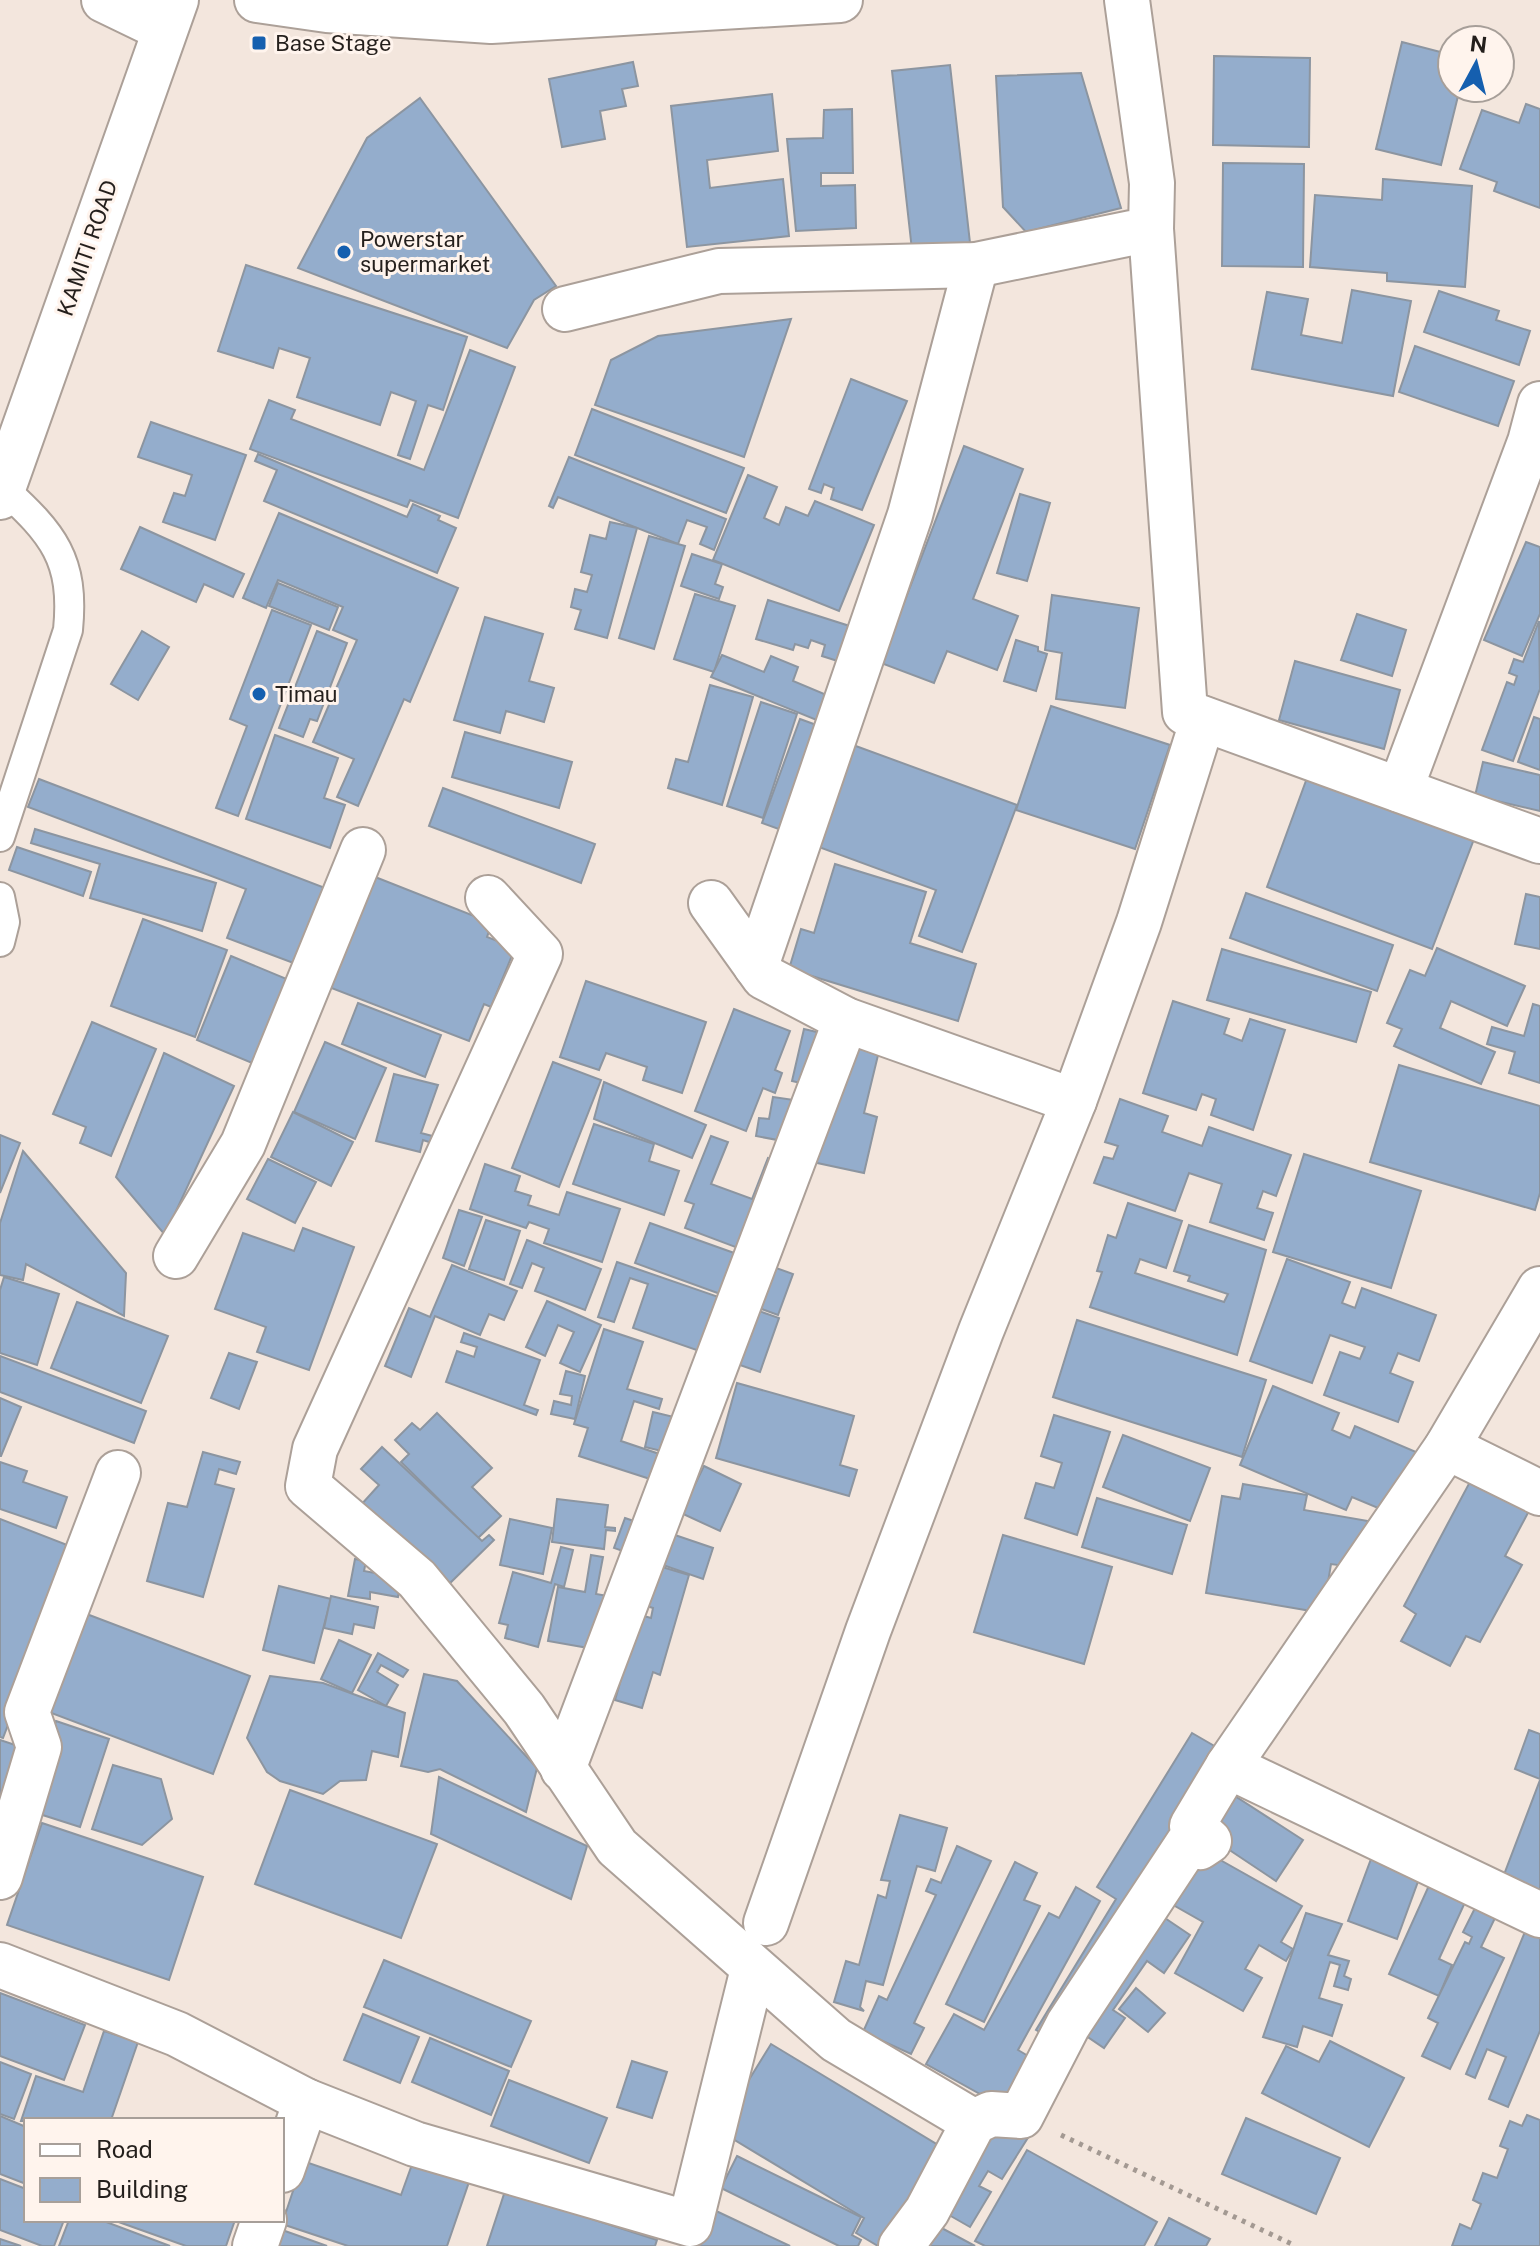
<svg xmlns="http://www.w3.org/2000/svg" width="1540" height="2246" font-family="'Public Sans',sans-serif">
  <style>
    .building { fill: #94adcc; stroke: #8c95a0; stroke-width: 2 }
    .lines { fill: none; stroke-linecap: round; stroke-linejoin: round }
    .lane-casing { stroke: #aca098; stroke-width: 32 }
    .street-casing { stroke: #aca098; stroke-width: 48 }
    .secondary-casing { stroke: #aca098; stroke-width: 48 }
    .path { stroke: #a39992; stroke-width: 5; stroke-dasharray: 4 6; stroke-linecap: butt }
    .lane { stroke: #fff; stroke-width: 28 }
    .street { stroke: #fff; stroke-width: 44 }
    .secondary { stroke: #fff; stroke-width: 44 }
    .poi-dot { fill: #155faf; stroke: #fff4ed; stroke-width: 3 }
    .labels { text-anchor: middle; stroke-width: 6; stroke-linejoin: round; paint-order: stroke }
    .poi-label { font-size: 22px; fill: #241f1c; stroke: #fff4ed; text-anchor: start }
    .street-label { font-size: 22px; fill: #241f1c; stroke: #fff4ed }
  </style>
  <rect width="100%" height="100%" fill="#f3e6dd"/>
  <!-- building -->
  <g class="building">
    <polygon points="1402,42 1452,55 1452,88 1460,88 1441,165 1376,149"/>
    <polygon points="1214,56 1310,58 1309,147 1213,145"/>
    <polygon points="633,62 638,86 622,89 626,106 600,111 605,139 562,147 549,79"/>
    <polygon points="950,65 970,243 912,250 892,71"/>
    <polygon points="1081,73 1121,208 1026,232 1003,207 996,76"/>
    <polygon points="772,94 778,151 707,160 710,188 783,179 789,236 687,247 671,106"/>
    <polygon points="420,98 556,286 534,300 507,348 298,268 367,138"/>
    <polygon points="1526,104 1540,109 1540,208 1494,191 1497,182 1460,169 1482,110 1519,123"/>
    <polygon points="852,109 853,173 821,173 821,186 855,185 856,228 796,231 787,139 823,138 824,110"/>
    <polygon points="1223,163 1304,164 1303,267 1222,266"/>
    <polygon points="1383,179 1472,186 1465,287 1387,281 1387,273 1310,267 1315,195 1382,200"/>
    <polygon points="246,265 467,337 443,410 428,405 410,459 398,455 416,401 391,392 380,425 297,397 310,358 279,348 273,368 218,351"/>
    <polygon points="1352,290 1411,301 1393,396 1252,369 1267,292 1308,299 1301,335 1342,343"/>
    <polygon points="1439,291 1499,311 1496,320 1530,331 1519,365 1424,332"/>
    <polygon points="791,319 744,457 595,405 611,360 658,336"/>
    <polygon points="1415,346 1514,381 1498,426 1399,392"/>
    <polygon points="470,350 515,367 458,518 410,500 407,507 250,449 269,400 295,410 291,419 424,470"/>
    <polygon points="851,379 907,401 862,510 831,499 834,488 824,484 821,493 809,489"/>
    <polygon points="592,409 744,468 726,513 575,455"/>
    <polygon points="151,422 246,455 215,540 163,522 174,493 185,496 192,475 138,457"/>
    <polygon points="964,446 1023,469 973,599 1018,616 997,670 947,651 934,683 881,663"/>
    <polygon points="258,454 407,517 413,504 440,516 438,520 456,528 437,573 264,501 277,470 255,461"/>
    <polygon points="569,457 726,519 714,550 700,544 707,527 687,520 678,544 558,497 553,508 549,506"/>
    <polygon points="748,475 777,487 764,518 779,525 786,507 808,516 815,501 874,525 839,611 713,560"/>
    <polygon points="1020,494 1050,503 1027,581 997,573"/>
    <polygon points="279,513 458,588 410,702 404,699 358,806 337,797 354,759 313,742 357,640 333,630 343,607 278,580 266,608 243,598"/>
    <polygon points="610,522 637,528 607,638 575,629 581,610 571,607 575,589 587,592 592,575 581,572 590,535 606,539"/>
    <polygon points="140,527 244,574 233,597 204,584 196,602 121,569"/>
    <polygon points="649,536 685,546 654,649 619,638"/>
    <polygon points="1526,542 1540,547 1540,614 1522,656 1484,640"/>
    <polygon points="692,554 722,564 715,584 723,587 719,599 681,586"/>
    <polygon points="278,583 338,607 329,630 269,606"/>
    <polygon points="695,594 735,606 714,672 674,659"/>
    <polygon points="1052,595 1139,608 1125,708 1056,699 1062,653 1045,650"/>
    <polygon points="768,600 859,629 847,664 822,656 825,645 811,640 808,648 795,644 793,650 756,639"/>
    <polygon points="272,610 311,625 238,816 216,808 247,726 230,719"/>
    <polygon points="1357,614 1406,630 1392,676 1341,660"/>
    <polygon points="485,617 543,634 529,681 554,688 544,722 506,711 500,733 454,720"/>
    <polygon points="1539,621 1540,689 1513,761 1482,750 1507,682 1514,685 1517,676 1509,673 1514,659 1523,662"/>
    <polygon points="142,631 169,647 138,700 111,684"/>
    <polygon points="317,631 347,643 317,721 310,719 303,737 279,728"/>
    <polygon points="1016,640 1038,647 1038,651 1047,654 1036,691 1004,681"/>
    <polygon points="722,655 764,672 771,656 798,667 793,681 829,696 819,721 711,677"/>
    <polygon points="1295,661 1400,690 1384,749 1279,720"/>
    <polygon points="710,685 753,697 722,805 668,788 676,759 688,762"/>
    <polygon points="761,702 797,714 763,818 727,806"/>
    <polygon points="1051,706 1170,745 1135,849 1016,810"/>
    <polygon points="1534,717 1540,719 1540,770 1518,762"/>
    <polygon points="800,719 844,735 809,840 762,823"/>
    <polygon points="465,732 572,762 559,808 452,777"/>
    <polygon points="275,735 338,758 324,798 345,805 330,848 246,819"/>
    <polygon points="853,745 1017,805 962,952 919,936 936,890 816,846"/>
    <polygon points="1483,762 1540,775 1540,811 1475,796"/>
    <polygon points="1307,778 1474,839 1432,949 1267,887"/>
    <polygon points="39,779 333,891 304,967 227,938 246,889 28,807"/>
    <polygon points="443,788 595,844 581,883 429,826"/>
    <polygon points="35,829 216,883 202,931 90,898 100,864 31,843"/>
    <polygon points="17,847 91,872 83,896 9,870"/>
    <polygon points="835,864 926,892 910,943 976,964 958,1021 789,969 801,929 814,933"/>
    <polygon points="365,873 492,923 487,937 515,948 491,1007 484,1004 469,1041 321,984"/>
    <polygon points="1246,893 1393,945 1377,991 1230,938"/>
    <polygon points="1526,894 1540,897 1540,949 1515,944"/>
    <polygon points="143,919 227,950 195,1037 111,1006"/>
    <polygon points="1437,948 1525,986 1507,1026 1451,1001 1440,1028 1495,1052 1481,1084 1394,1046 1402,1029 1387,1023 1410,970 1425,976"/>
    <polygon points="1222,949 1371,992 1356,1042 1207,1000"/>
    <polygon points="231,956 301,985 279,1037 265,1031 252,1063 197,1040"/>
    <polygon points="586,981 706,1022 682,1093 643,1080 647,1067 606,1053 599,1070 560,1057"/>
    <polygon points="1173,1001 1229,1019 1224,1034 1242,1041 1250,1019 1285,1030 1253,1130 1211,1115 1216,1099 1202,1094 1196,1110 1143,1093"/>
    <polygon points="358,1003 441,1035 425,1077 342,1044"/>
    <polygon points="1533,1004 1540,1006 1540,1083 1509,1073 1515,1052 1487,1044 1492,1027 1524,1036"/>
    <polygon points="734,1009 790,1031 775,1070 782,1073 775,1093 763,1088 746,1131 695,1111"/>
    <polygon points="92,1022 156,1049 111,1156 80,1143 86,1127 53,1114"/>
    <polygon points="804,1029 880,1047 864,1113 877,1117 864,1173 794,1158 835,1091 792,1081"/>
    <polygon points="325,1042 386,1068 355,1139 294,1112"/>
    <polygon points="164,1053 234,1086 165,1235 116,1177"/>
    <polygon points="553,1062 601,1080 559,1187 512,1168"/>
    <polygon points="1399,1065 1540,1106 1540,1193 1535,1210 1370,1162"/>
    <polygon points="394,1074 438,1085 421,1133 440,1138 438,1145 423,1140 420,1152 376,1141"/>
    <polygon points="604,1082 706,1125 692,1158 594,1119"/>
    <polygon points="773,1097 794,1100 783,1141 756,1136 759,1118 769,1119"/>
    <polygon points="1120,1099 1168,1116 1162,1132 1202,1146 1209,1127 1291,1155 1276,1196 1263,1191 1257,1208 1273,1213 1264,1240 1210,1222 1222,1184 1189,1173 1175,1211 1094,1183 1104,1157 1113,1159 1118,1146 1105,1142"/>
    <polygon points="293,1112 353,1142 331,1186 271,1157"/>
    <polygon points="594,1124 654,1144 649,1161 679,1171 664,1215 573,1184"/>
    <polygon points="0,1135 20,1143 0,1193"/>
    <polygon points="711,1136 728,1142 711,1184 752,1199 768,1158 796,1167 766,1247 782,1253 778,1263 685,1228 694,1204 685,1201"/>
    <polygon points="23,1151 126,1273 124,1316 26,1264 23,1280 0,1275 0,1223"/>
    <polygon points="1304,1154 1421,1191 1391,1288 1273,1252"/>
    <polygon points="268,1159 316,1182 295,1223 247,1199"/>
    <polygon points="485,1164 520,1176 515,1191 531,1196 528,1205 559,1215 567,1192 620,1209 602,1262 544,1243 549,1229 529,1222 526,1228 470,1209"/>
    <polygon points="1128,1203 1182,1221 1166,1268 1140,1259 1135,1273 1224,1302 1228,1294 1188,1281 1190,1276 1174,1271 1189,1225 1266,1250 1237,1355 1090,1307 1102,1272 1097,1271 1108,1235 1116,1238"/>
    <polygon points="459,1210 482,1217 464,1266 443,1258"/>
    <polygon points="486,1220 520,1231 504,1280 469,1269"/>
    <polygon points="650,1223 793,1274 778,1315 635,1263"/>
    <polygon points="303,1228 354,1247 309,1370 257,1352 266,1327 215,1309 243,1233 294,1251"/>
    <polygon points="527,1240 601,1269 585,1310 535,1291 544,1268 532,1263 522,1288 510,1284"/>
    <polygon points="1287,1259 1350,1282 1342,1303 1355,1308 1362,1288 1436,1315 1419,1361 1398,1353 1390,1373 1413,1382 1398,1422 1324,1395 1340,1352 1360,1359 1365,1347 1330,1335 1312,1383 1250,1361"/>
    <polygon points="617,1262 779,1318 760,1372 633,1328 648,1284 630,1278 614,1322 598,1317"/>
    <polygon points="452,1265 517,1291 504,1320 489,1314 480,1335 435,1316 411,1377 385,1366 409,1308 430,1317"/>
    <polygon points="4,1277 59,1294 37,1365 0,1353 0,1290"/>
    <polygon points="547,1301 601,1325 580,1372 560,1363 574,1332 558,1325 545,1356 526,1347"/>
    <polygon points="77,1302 168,1336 141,1403 51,1368"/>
    <polygon points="1077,1320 1266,1380 1242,1457 1053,1397"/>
    <polygon points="604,1329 643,1342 627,1389 662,1399 659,1409 634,1401 621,1441 692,1465 684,1490 579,1456 588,1428 574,1424"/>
    <polygon points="464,1333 540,1360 524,1405 538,1410 536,1415 446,1382 457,1351 474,1357 477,1347 461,1342"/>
    <polygon points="229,1353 257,1362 239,1409 211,1398"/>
    <polygon points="0,1356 146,1411 134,1443 0,1392"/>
    <polygon points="566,1371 585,1376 575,1419 551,1414 554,1401 571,1405 572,1396 560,1394"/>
    <polygon points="737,1383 854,1416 840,1465 857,1470 849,1496 716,1458"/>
    <polygon points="1273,1386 1339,1413 1332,1430 1350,1438 1355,1426 1416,1452 1390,1513 1352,1497 1346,1510 1240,1465"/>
    <polygon points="0,1398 21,1407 1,1456 0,1456"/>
    <polygon points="653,1412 678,1418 686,1457 645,1447"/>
    <polygon points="437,1413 492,1468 472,1487 501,1516 478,1538 401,1462 409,1454 395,1440 412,1423 420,1430"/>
    <polygon points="1054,1415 1110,1432 1077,1535 1025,1518 1036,1483 1054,1488 1062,1463 1041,1456"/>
    <polygon points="1123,1435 1210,1468 1190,1521 1103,1487"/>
    <polygon points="382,1447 482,1541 489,1535 494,1540 446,1587 360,1506 379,1485 361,1469"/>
    <polygon points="203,1452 240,1462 236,1474 219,1469 215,1484 234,1489 203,1597 147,1581 168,1503 187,1507"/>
    <polygon points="0,1462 27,1471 23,1482 67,1497 56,1528 0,1509"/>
    <polygon points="704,1466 741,1484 720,1531 681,1513"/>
    <polygon points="1472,1478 1530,1509 1505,1556 1522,1565 1480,1642 1466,1636 1450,1666 1401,1641 1416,1614 1404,1606"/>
    <polygon points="1243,1484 1307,1495 1304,1510 1368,1521 1360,1568 1331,1564 1323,1613 1206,1593 1222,1496 1240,1499"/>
    <polygon points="1097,1498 1187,1525 1172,1574 1082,1547"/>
    <polygon points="557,1499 608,1505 605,1527 615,1528 615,1531 606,1530 604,1549 552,1542"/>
    <polygon points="625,1518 713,1548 703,1579 614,1548"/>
    <polygon points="0,1519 75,1548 3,1738 0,1737"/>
    <polygon points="510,1519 552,1528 543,1574 500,1565"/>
    <polygon points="1003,1535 1112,1567 1084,1664 974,1632"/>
    <polygon points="561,1547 573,1550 564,1587 555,1584 538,1647 505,1638 508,1625 499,1623 513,1572 551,1583"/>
    <polygon points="591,1555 603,1557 596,1594 608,1596 605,1611 599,1611 594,1649 548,1641 558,1587 585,1592"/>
    <polygon points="355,1559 366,1561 364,1571 402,1578 398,1597 370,1592 370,1599 348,1596"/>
    <polygon points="642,1561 689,1575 660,1675 653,1672 642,1708 615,1700 628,1655 626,1611 651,1618 653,1608 631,1601"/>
    <polygon points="279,1586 331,1599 314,1663 263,1650"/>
    <polygon points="331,1596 378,1607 374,1628 354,1624 352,1634 324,1628"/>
    <polygon points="84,1613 250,1676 213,1774 46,1711"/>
    <polygon points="339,1640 371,1655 352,1693 321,1679"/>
    <polygon points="378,1653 408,1670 403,1677 381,1665 377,1672 398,1685 386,1706 358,1690"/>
    <polygon points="424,1674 457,1681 537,1768 526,1812 440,1769 428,1772 401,1766"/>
    <polygon points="270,1676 323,1683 405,1713 398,1757 372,1751 366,1780 340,1781 323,1794 280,1781 267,1772 247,1738"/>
    <polygon points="56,1721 109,1739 80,1827 27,1810"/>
    <polygon points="1529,1730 1540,1734 1540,1779 1515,1769"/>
    <polygon points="1192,1733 1230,1755 1056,2041 1036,2030 1116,1899 1097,1887"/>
    <polygon points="0,1740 33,1751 0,1847"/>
    <polygon points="113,1765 161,1779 172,1819 142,1845 92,1829"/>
    <polygon points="439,1777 587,1846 571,1899 431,1834"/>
    <polygon points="1540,1780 1540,1894 1502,1880"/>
    <polygon points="1221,1787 1303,1840 1276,1881 1195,1827"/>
    <polygon points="290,1790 437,1844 401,1938 255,1884"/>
    <polygon points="900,1815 947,1828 935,1871 917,1866 883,1985 866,1981 860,2007 864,2011 834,2002 846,1961 859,1965 878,1895 886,1898 890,1881 881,1880"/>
    <polygon points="42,1823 203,1877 169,1980 7,1925"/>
    <polygon points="1190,1843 1302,1906 1281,1942 1293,1949 1286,1961 1259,1945 1245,1969 1262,1978 1243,2011 1175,1973 1203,1922 1159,1897"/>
    <polygon points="957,1846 991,1861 914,2023 924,2028 911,2054 863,2032 879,1996 887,2000 936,1895 926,1891 931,1879 941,1883"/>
    <polygon points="1371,1859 1420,1876 1397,1939 1348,1921"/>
    <polygon points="1015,1862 1037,1873 1024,1900 1040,1906 984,2022 946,2004"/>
    <polygon points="1431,1881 1467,1898 1439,1959 1452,1965 1439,1996 1389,1974"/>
    <polygon points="1076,1887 1100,1901 1018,2050 1035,2060 1007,2109 926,2064 954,2014 984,2030 1049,1913 1059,1918"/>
    <polygon points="1150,1908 1190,1935 1164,1973 1147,1961 1113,2010 1125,2018 1104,2048 1070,2025"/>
    <polygon points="1475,1908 1495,1918 1481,1947 1504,1958 1450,2069 1422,2056 1438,2023 1428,2018 1465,1942 1469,1944 1472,1937 1463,1932"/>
    <polygon points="1306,1913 1342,1924 1328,1955 1349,1961 1344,1976 1351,1979 1348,1990 1334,1986 1340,1965 1330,1962 1319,1998 1342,2005 1332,2036 1303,2026 1297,2047 1263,2037"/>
    <polygon points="1527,1927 1540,1933 1540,2031 1508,2107 1489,2099 1506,2057 1487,2049 1475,2078 1466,2074"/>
    <polygon points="384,1960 531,2021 511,2067 364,2007"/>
    <polygon points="1136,1988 1165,2013 1148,2032 1119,2009"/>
    <polygon points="0,1993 85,2025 64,2080 0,2056"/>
    <polygon points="363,2014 419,2037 400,2083 344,2060"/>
    <polygon points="104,2031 138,2042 111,2120 21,2121 36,2076 83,2092"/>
    <polygon points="430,2038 509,2071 491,2115 412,2082"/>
    <polygon points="1330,2041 1404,2078 1369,2147 1262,2093 1286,2046 1319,2062"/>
    <polygon points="771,2044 938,2145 897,2246 878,2246 856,2233 864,2218 718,2130"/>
    <polygon points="632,2061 667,2072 652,2118 617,2107"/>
    <polygon points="0,2062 31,2074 14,2119 0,2114"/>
    <polygon points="509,2080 607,2118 589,2163 491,2126"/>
    <polygon points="1527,2115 1540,2120 1540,2246 1452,2246 1460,2224 1471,2229 1481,2204 1473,2200 1483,2173 1497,2178 1508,2149 1500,2146 1510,2121 1522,2126"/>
    <polygon points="0,2116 26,2127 26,2184 0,2174"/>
    <polygon points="997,2118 1029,2136 1002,2179 988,2171 979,2186 991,2192 970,2227 942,2211"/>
    <polygon points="1246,2118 1340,2158 1316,2214 1222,2174"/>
    <polygon points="1027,2150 1157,2222 1144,2246 985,2246 975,2241"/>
    <polygon points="737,2156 861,2217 852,2235 861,2240 858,2246 839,2246 721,2188"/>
    <polygon points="414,2159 470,2179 447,2246 348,2246 282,2224 303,2161 401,2195"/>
    <polygon points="0,2179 26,2189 26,2220 64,2220 54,2246 42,2246 0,2230"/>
    <polygon points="505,2191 657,2240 655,2246 487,2246"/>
    <polygon points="714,2210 790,2246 697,2246"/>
    <polygon points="923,2218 975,2246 908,2246"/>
    <polygon points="1169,2218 1210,2239 1206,2246 1155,2246"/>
    <polygon points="69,2220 101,2220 170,2246 59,2246"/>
    <polygon points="113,2220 235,2220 226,2246 186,2246"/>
    <polygon points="271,2226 327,2246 263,2246"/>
    <polygon points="0,2239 21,2246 0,2246"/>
  </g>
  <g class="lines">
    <defs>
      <g id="lane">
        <path d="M0,837L68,630C75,559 53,534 3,488"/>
        <polyline points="0,897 5,922 0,942"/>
      </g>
      <g id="street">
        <polyline points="104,0 164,29"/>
        <polyline points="257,0 327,10 491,21 840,0"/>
        <polyline points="1151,229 1185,712 1540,841"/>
        <polyline points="565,309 719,271 976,265 1151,229 1152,183 1127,0"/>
        <polyline points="1400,790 1530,442 1540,404"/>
        <polyline points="488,898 540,954 315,1449 308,1486 417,1579 524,1709 617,1847 836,2040 974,2122"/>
        <polyline points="711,903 764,977 846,1020 1074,1101"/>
        <polyline points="756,966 910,515 976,265"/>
        <polyline points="176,1256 243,1144 363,850"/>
        <polyline points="1447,1447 1540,1493"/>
        <polyline points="1228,1766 1540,1915"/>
        <polyline points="563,1769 846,1020"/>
        <polyline points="0,1877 39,1747 27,1712 118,1473"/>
        <polyline points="766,1923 868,1631 981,1331 1074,1101 1139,922 1203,719"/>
        <polyline points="0,1965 177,2034 306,2101 415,2144 690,2224 753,1969"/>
        <polyline points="282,2170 306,2101"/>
        <polyline points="255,2246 264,2220"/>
        <polyline points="901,2246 927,2211 974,2122 991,2114 1021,2116 1068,2025 1189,1842 1200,1847 1209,1841 1192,1826 1228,1766 1447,1447 1540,1289"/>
      </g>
      <polyline id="secondary" points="0,497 176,0"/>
    </defs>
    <!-- lane casing -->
    <use href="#lane" class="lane-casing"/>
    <!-- street casing -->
    <use href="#street" class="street-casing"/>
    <!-- secondary casing -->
    <use href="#secondary" class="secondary-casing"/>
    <!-- path -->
    <polyline class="path" points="1061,2135 1296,2246"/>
    <!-- lane -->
    <use href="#lane" class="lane"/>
    <!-- street -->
    <use href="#street" class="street"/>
    <!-- secondary -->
    <use href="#secondary" class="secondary"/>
  </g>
  <!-- markers -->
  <g class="poi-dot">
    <rect x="251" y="35" width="16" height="16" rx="4"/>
    <circle cx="344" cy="252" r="8"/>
    <circle cx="259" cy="694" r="8"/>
  </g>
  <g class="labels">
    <!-- poi labels -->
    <g class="poi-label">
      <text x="275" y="51">Base Stage</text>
      <text x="360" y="247">Powerstar<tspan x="360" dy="25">supermarket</tspan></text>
      <text x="275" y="702">Timau</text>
    </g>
    <!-- street labels -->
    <g class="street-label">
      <text transform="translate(87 248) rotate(-71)" y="8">KAMITI ROAD</text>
    </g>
  </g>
  <!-- legend -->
  <rect x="24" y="2118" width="260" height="104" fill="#fff4ed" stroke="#a79f99" stroke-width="2"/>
  <rect x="40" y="2144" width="40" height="12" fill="#ffffff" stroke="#a79f99" stroke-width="2"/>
  <text x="96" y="2158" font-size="24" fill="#241f1c">Road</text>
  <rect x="40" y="2178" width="40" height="24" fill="#94adcc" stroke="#a79f99" stroke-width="2"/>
  <text x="96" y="2198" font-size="24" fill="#241f1c">Building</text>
  <!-- north arrow -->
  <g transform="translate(1476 64) rotate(7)"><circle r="38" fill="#fff4ed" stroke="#a79f99" stroke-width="2"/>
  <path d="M0-6L14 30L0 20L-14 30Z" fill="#155faf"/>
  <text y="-12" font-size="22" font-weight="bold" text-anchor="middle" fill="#241f1c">N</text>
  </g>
</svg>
